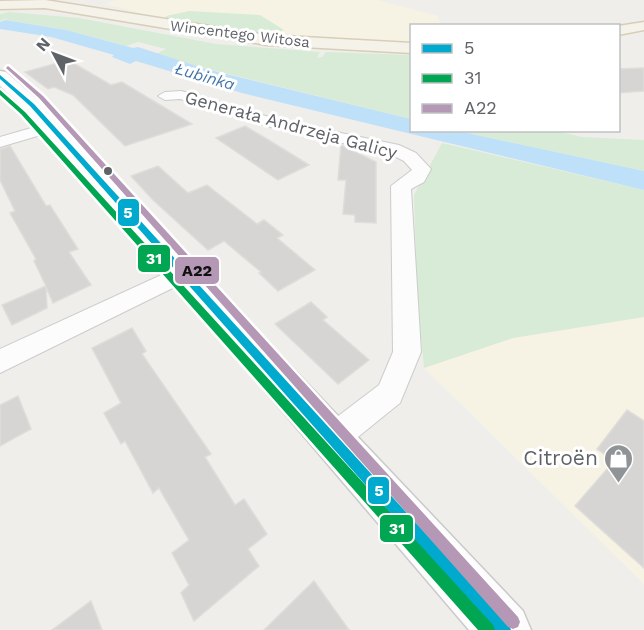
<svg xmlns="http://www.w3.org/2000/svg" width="644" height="630" font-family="'Work Sans',sans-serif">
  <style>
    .commercial { fill: #f7f3e4 }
    .green { fill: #d8ebd6 }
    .water { fill: #bfe0f9 }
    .building { fill: #d6d5d3; stroke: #deddd9; stroke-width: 1.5 }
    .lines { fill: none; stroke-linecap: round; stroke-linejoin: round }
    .minor-casing { stroke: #cbcccc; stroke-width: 2 }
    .secondary-casing { stroke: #cacacb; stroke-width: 3 }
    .primary-casing { stroke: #d7ceb8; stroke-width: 3 }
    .minor { fill: #fdfcfc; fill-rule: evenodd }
    .secondary { fill: #fdfcfc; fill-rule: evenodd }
    .primary { fill: #f4f2e9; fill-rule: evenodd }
    .bus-1-casing { stroke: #fff; stroke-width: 5 }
    .bus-2-casing { stroke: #fff; stroke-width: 5 }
    .bus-3-casing { stroke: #fff; stroke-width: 5 }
    .bus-1 { fill: #00a9ce; fill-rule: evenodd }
    .bus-2 { fill: #00a651; fill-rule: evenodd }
    .bus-3 { fill: #b498b5; fill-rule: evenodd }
    .bus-dot { fill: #5f6368; stroke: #fff; stroke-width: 2 }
    .labels { text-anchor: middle; stroke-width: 6; stroke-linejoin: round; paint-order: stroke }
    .far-street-label { font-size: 15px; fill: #5f6368; stroke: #fff }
    .far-water-label { font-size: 16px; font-style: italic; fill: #4174aa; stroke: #fff }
    .street-label { font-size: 18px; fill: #5f6368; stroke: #fff }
    .near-poi-label { font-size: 21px; fill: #5f6368; stroke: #fff; text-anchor: end }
    .line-badge { stroke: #fff; stroke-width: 2 }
    .badge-label { font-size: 16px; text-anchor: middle; font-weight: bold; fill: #fff }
    .pale-badge-label { font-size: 16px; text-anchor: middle; font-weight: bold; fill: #111 }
  </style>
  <rect width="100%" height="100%" fill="#efeeea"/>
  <!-- commercial -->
  <g class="commercial">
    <polygon points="115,0 377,0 437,16 441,25 412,26 411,46 330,42 159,18 106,4"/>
    <polygon points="644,317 644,584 424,368 513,338"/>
  </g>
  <!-- green -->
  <g class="green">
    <polygon points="189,11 260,15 284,30 272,36 165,21 166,16"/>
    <polygon points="9,12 79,18 216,44 320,52 317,58 322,57 326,52 411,55 411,119 188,64 156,54 166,49 138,42 126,46 66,30 5,20 7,18 0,21 0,14"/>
    <polygon points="552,130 582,137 644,140 644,171 458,131"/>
    <polygon points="442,143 644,190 644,317 513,338 424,368 417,297 414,195"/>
  </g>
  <!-- water -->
  <polygon class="water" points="5,20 66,30 133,48 138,47 206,69 411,119 412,130 458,131 644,171 644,190 242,93 136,61 130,64 112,57 114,55 51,37 0,29 0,22"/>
  <!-- building -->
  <g class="building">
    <polygon points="68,60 111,85 122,82 192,124 125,146 73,95 54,87 48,89 25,72"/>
    <polygon points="644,68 644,91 618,93 618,69"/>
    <polygon points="245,126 267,139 309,165 278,180 216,138"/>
    <polygon points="341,145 376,162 376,223 355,222 355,215 343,214 346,180 338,180"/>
    <polygon points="10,146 46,206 50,205 78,249 69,252 91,285 53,303 46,287 47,308 12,325 2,305 46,286 34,261 36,259 10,213 15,211 0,180 0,149"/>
    <polygon points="158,166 188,193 207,185 257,224 264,220 283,235 277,238 315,270 278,291 259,273 261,272 224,241 208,250 153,200 131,176"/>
    <polygon points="311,302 327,317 323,320 369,360 338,384 275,324"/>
    <polygon points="132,328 146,351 142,354 211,454 205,457 235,505 244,499 267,534 248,549 259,566 194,621 181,593 189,585 172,553 189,540 159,488 153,493 125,441 121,444 104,413 121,403 92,348"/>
    <polygon points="18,396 31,429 0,446 0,405"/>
    <polygon points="627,410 644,421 644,568 575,506 614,461 597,449"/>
    <polygon points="314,581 349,630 264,630"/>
    <polygon points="91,601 102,630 52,630"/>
  </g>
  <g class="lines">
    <defs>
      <g id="minor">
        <polygon points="181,91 283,121 399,145 416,153 431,169 424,182 411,189 421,352 400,403 343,449 332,454 321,449 316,439 321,429 379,385 393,352 391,186 412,170 404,161 388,153 274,128 180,99 165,100 158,96 165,92"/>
        <polygon points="52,122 60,127 58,130 0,147 0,137"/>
        <polygon points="183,265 191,267 195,273 191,279 0,373 0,349"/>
      </g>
      <polygon id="secondary" points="0,71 6,72 39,101 523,611 531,630 469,630 25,109 0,86"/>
      <g id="primary">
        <polygon points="45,0 267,35 412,43 412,53 267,45 45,8 0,9 0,1"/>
        <polygon points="644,22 644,30 618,35 618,26"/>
      </g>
    </defs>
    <!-- minor casing -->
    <use href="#minor" class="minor-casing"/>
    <!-- secondary casing -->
    <use href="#secondary" class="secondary-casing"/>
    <!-- primary casing -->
    <use href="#primary" class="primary-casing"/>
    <!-- minor -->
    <use href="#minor" class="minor"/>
    <!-- secondary -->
    <use href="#secondary" class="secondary"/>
    <!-- primary -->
    <use href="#primary" class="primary"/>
    <defs>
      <polygon id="bus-1" points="0,75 34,104 509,625 511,630 494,630 30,106 0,79"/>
      <polygon id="bus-2" points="0,90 25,112 493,625 495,630 478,630 21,114 0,95"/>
      <polygon id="bus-3" points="8,66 43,96 518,617 520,622 518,627 513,629 508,627 39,98 6,68"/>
    </defs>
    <!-- bus-1 casing -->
    <use href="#bus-1" class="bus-1-casing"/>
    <!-- bus-2 casing -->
    <use href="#bus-2" class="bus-2-casing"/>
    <!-- bus-3 casing -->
    <use href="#bus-3" class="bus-3-casing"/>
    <!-- bus-1 -->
    <use href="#bus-1" class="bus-1"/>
    <!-- bus-2 -->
    <use href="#bus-2" class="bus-2"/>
    <!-- bus-3 -->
    <use href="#bus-3" class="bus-3"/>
  </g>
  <!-- icons -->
  <defs>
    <symbol id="shop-pin" viewBox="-11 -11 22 30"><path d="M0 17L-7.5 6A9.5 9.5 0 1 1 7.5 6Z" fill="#919496" stroke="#fff"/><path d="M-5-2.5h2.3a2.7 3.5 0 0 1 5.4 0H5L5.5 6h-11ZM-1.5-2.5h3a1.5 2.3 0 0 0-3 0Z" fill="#fff"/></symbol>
  </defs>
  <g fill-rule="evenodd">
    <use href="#shop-pin" x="602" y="442" width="33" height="45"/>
  </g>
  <!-- markers -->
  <circle class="bus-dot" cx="108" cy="171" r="5"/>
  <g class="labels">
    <!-- far-street labels -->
    <g class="far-street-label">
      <text transform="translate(240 34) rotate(7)" y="5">Wincentego Witosa</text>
    </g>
    <!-- far-water labels -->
    <g class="far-water-label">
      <text transform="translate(205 76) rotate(16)" y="6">Łubinka</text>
    </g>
    <!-- street labels -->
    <g class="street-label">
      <text transform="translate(291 125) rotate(15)" y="6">Generała Andrzeja Galicy</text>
    </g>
    <!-- near-poi labels -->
    <g class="near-poi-label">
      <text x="598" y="465">Citroën</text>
    </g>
  </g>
  <g class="line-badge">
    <rect x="117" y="198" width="23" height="29" rx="6" fill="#00a9ce"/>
    <rect x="137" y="244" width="34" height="29" rx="6" fill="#00a651"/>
    <rect x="174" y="256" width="46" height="29" rx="6" fill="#b498b5"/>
    <rect x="367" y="476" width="23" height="29" rx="6" fill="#00a9ce"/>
    <rect x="379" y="514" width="35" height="29" rx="6" fill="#00a651"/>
  </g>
  <g class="badge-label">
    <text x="128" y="218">5</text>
    <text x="154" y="264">31</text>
    <text x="379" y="496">5</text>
    <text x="397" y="534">31</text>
  </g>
  <g class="pale-badge-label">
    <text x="197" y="276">A22</text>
  </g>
  <!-- legend -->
  <rect x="410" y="24" width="210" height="108" fill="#ffffff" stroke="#bfc1c3" stroke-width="1.5"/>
  <rect x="422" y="44" width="30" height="9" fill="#00a9ce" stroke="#bfc1c3" stroke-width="1.5"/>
  <text x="464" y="54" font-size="18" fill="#5f6368">5</text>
  <rect x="422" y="74" width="30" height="9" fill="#00a651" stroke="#bfc1c3" stroke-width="1.5"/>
  <text x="464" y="84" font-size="18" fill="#5f6368">31</text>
  <rect x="422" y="104" width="30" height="9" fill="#b498b5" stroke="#bfc1c3" stroke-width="1.5"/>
  <text x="464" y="114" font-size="18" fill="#5f6368">A22</text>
  <!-- north arrow -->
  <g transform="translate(54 54) rotate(311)" stroke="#ffffff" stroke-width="4.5" paint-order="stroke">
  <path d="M0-4.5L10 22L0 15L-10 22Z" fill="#5f6368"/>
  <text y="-9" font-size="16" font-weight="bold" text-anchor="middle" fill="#5f6368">N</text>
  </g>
</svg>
